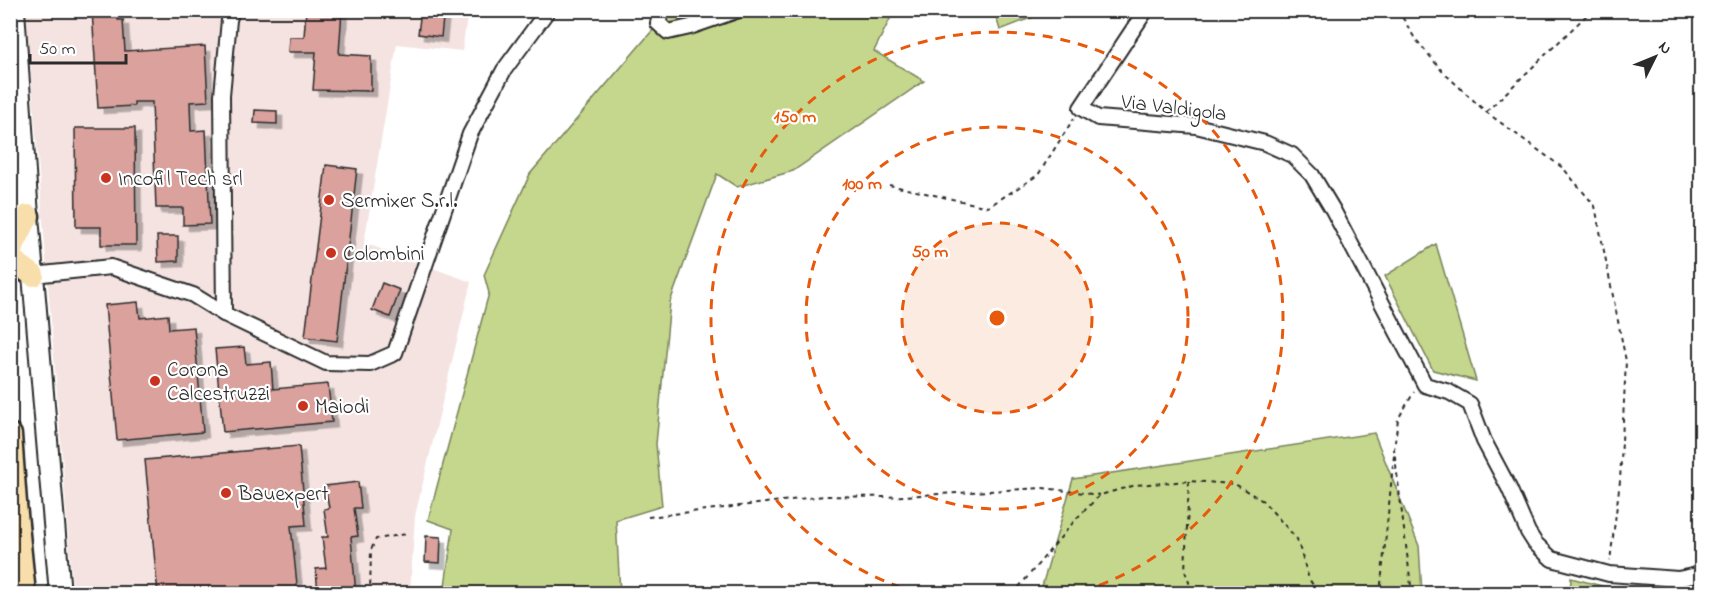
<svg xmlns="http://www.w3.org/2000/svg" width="1712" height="604" font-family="'Indie Flower',sans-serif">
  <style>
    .built { fill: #f4e3e1 }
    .green { fill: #c5d78c; stroke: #78815c; stroke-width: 1.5 }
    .building { fill: #dba19c; stroke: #2b2b2b; stroke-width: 1.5; filter: url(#shadow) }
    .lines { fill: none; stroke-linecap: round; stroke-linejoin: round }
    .minor-casing { stroke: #2b2b2b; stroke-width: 18 }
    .secondary-casing { stroke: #2b2b2b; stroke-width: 24 }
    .trunk-casing { stroke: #2b2b2b; stroke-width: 27 }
    .path { stroke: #2b2b2b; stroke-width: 2; stroke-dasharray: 4.5 4.5; stroke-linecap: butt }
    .minor { stroke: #fff; stroke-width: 14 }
    .secondary { stroke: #fff; stroke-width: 20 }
    .trunk { stroke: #f8deab; stroke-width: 22 }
    .ring { fill: none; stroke: #e8590c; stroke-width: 3; stroke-dasharray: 10 8 }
    .poi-dot { fill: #c8321e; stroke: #fff; stroke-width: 2 }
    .labels { text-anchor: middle; stroke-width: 4.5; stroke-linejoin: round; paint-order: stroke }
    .street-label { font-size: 21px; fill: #2b2b2b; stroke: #fff }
    .poi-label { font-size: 21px; fill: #2b2b2b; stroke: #fff; text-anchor: start }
    .centre { fill: #e8590c; stroke: #fff; stroke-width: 3 }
    .ring-label { font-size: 18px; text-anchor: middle; font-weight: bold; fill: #e8590c; stroke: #fff; stroke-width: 4.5; stroke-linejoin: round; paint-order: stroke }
  </style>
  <defs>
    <filter id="shadow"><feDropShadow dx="5.5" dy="5.5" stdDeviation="0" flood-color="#0004"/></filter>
  </defs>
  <rect width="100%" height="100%" fill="#fff"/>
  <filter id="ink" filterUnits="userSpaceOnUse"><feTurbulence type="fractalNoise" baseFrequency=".0167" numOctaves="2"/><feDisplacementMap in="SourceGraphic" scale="12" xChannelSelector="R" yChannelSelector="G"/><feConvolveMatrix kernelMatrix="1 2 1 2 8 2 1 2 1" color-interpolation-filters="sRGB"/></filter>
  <g filter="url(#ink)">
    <!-- built -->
    <polygon class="built" points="26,11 468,11 462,51 397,44 364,243 471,282 415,516 410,593 73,593"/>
    <!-- green -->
    <g class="green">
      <polygon points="994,10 1049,10 1049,11 1000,30"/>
      <polygon points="669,11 894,11 874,51 924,81 793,171 737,187 717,174 670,302 656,444 662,506 616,520 620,593 444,593 453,529 428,520 489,293 484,275 530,174"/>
      <polygon points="1436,244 1476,381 1433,370 1385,276"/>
      <polygon points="1374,433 1419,546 1422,593 1040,593 1073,479"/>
      <polygon points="1571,578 1610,588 1610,593 1570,593"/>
    </g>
    <!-- building -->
    <g class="building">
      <polygon points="92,10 118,10 118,20 123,20 125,51 205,46 208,101 190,102 191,131 206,130 210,224 183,225 183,208 156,208 152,102 134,102 134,106 98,108"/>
      <polygon points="306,10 342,10 339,54 371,56 371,91 313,90 316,52 288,52 289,37 304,37"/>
      <polygon points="421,10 444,10 441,37 418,34"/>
      <polygon points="255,110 277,111 277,124 254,123"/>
      <polygon points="75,128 135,128 136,245 101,245 101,227 76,227"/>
      <polygon points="326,165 357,169 337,341 305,337"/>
      <polygon points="157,236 178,236 178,261 158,262"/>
      <polygon points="382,283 400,290 390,317 372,310"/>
      <polygon points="138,302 140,318 168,315 169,329 194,327 203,432 117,440 105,305"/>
      <polygon points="244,347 246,364 271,362 273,389 328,384 332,422 223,432 215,349"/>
      <polygon points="299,446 306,525 291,526 298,594 158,594 145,460"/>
      <polygon points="358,482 361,508 354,508 358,536 351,537 356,594 318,594 316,569 326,568 322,537 328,537 324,509 329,508 325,486"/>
      <polygon points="426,536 441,537 440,563 425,562"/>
    </g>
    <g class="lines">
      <defs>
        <g id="minor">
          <polyline points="662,10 658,23 668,32 690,27 739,10"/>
          <polyline points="1146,10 1081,108 1098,118 1196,126 1265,143 1292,155 1312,175 1333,210 1425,385 1449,392 1470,404 1484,441 1509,488 1528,532 1535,543 1552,559 1609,574 1678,579 1702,574"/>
          <polyline points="33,275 111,267 193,295 224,314 326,363 370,364 395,353 470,134 504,70 548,10"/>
          <polyline points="224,314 222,95 229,20 232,10"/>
        </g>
        <polyline id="secondary" points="14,10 28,216 60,594"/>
        <g id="trunk">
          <polyline points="10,252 28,216"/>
          <polyline points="10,264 18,264 33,275"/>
          <polyline points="10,435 15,503"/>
          <polyline points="10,490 15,504 24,594"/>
        </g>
      </defs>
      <!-- minor casing -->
      <use href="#minor" class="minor-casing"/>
      <!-- secondary casing -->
      <use href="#secondary" class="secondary-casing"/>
      <!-- trunk casing -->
      <use href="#trunk" class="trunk-casing"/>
      <!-- path -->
      <g class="path">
        <polyline points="1398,10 1414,37 1443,72 1486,112 1563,168 1595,206 1626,361 1620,481 1610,561"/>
        <polyline points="1486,112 1592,10"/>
        <polyline points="889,185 988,207 1038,175 1074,118"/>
        <polyline points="1189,481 1185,571 1193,594"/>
        <polyline points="648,517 824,496 885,497 1043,488 1100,495"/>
        <polyline points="370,594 371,550 376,539 407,534"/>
        <polyline points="1013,594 1077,518 1100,495 1136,485 1189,481 1235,484 1263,501 1297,539 1309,579 1319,594"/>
        <polyline points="1378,594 1381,584 1394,455"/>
        <polyline points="1412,594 1394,449 1398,419 1414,392"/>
      </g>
      <!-- minor -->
      <use href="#minor" class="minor"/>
      <!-- secondary -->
      <use href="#secondary" class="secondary"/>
      <!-- trunk -->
      <use href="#trunk" class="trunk"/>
    </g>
  </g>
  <!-- distance rings -->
  <circle cx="997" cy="318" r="95" fill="#e8590c" fill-opacity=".12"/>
  <g class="ring">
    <circle cx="997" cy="318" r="95"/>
    <circle cx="997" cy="318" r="191"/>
    <path d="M918 593A286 286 0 1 1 1076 593"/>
  </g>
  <!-- markers -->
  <g class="poi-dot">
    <circle cx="106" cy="178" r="6"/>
    <circle cx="329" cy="200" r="6"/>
    <circle cx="331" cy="253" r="6"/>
    <circle cx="155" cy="381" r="6"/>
    <circle cx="303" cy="406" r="6"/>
    <circle cx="226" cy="493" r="6"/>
  </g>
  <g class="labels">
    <!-- street labels -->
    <g class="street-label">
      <text transform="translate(1174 107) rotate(7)" y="7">Via Valdigola</text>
    </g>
    <!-- poi labels -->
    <g class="poi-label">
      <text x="118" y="185">Incofil Tech srl</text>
      <text x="341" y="207">Sermixer S.r.l.</text>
      <text x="343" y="260">Colombini</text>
      <text x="167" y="376">Corona<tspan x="167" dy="24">Calcestruzzi</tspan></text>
      <text x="315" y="413">Maiodi</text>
      <text x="238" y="500">Bauexpert</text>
    </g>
  </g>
  <circle cx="997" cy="318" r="9" class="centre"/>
  <g class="ring-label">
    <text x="795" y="122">150 m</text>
    <text x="862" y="189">100 m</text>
    <text x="930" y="257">50 m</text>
  </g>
  <!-- margin -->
  <rect width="1712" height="604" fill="none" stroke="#fff" stroke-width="36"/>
  <rect x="18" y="18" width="1676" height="568" fill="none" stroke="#2b2b2b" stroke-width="2" filter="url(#ink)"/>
  <!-- north arrow -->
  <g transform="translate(1655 57) rotate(47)" stroke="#ffffff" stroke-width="4.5" paint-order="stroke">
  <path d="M0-4.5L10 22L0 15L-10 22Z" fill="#2b2b2b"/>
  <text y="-9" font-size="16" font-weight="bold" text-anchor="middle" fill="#2b2b2b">N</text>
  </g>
  <!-- scale -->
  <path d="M30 54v9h96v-9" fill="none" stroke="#2b2b2b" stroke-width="3"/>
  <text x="39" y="54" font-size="18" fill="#2b2b2b" stroke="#ffffff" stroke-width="4.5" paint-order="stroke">50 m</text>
</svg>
